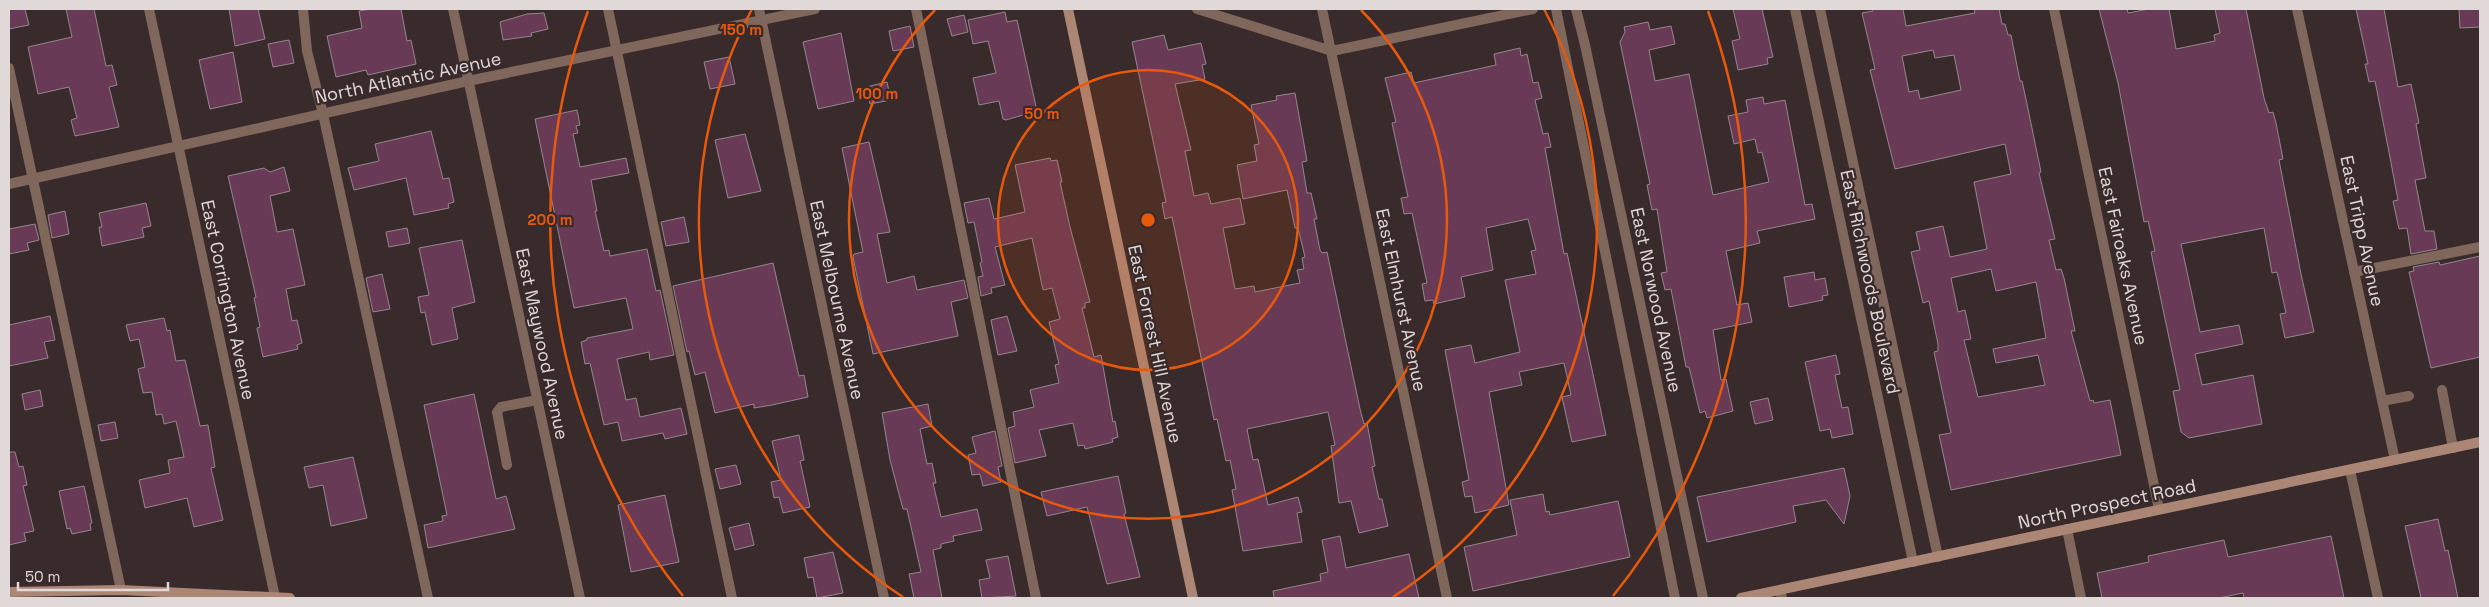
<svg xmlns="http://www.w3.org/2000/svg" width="2489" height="607" font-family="'Space Grotesk',sans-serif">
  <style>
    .building { fill: #693a55; stroke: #95868d; fill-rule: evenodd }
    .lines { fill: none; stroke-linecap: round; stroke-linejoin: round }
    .lane { stroke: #7f675c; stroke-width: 10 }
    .street { stroke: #7f675c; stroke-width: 10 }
    .secondary { stroke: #ac8675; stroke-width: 10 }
    .ring { fill: none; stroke: #e8590c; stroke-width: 2.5 }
    .labels { text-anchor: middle; stroke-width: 4.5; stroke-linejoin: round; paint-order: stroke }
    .street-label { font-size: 18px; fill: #e1d8d8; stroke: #392a2b }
    .centre { fill: #e8590c; stroke: #392a2b; stroke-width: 2.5 }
    .ring-label { font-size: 15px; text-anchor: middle; font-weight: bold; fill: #e8590c; stroke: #392a2b; stroke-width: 4.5; stroke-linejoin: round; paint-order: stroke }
  </style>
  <rect width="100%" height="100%" fill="#392a2b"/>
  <!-- building -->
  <g class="building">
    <polygon points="9,9 25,9 29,25 9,29"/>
    <polygon points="66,9 94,9 106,66 112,65 117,85 109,87 119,127 75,136 71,120 77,118 69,87 38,94 28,47 72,37"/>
    <polygon points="229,9 258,9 265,39 235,46"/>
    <polygon points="372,9 401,9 407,41 411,40 416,64 368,75 366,70 336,77 327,36 362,28 359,11"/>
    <polygon points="1733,9 1762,9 1773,57 1767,58 1768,64 1738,70 1732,41 1740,39"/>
    <path d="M1872,9H1903L1906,26L1975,13L1974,9H1999L2002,24H2005L2008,35H2011L2020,81H2022L2027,104L2041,172L2039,173L2055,239L2049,240L2056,270L2061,269L2064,278L2075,331H2071L2090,401L2093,400L2094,403L2110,400L2121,455L1951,490L1939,435L1951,433L1934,352L1938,351V344L1929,301L1923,303L1911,252L1920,250L1916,232L1943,226L1950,257L1987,249L1974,182L2011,174L2005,144L1895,169L1870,70L1875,69L1862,13L1873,11ZM1933,50L1935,58L1954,55L1961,90L1920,99L1918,90L1909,92L1902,56ZM1991,269L1996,291L2036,282L2046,338L1993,349L1996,363L2038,355L2045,385L1978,397L1964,340L1971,339L1965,310L1958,312L1951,278Z"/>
    <polygon points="2099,9 2127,9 2128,13 2149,9 2169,9 2176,49 2215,41 2214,35 2220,33 2215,9 2246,9 2264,98 2269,113 2273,112 2276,123 2283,159 2279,160 2301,274 2314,332 2285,338 2280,314 2286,313 2277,272 2272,273 2264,228 2181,244 2200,332 2239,325 2243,344 2195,354 2202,385 2253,375 2262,424 2189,438 2181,432 2173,391 2180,390 2151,252 2155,251 2148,221 2144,222 2118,83"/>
    <polygon points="2356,9 2384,9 2398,87 2411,84 2419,123 2416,124 2426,178 2415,180 2425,231 2434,231 2437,249 2411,254 2407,228 2399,229 2393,201 2398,200 2388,147 2375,81 2369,82 2365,64 2368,64"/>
    <polygon points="2459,9 2480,9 2480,27 2460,28"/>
    <polygon points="1005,12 1007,22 1017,20 1037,111 1006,120 1003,119 999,101 979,105 973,78 996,73 988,41 973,44 968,20"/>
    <polygon points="544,13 548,29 531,33 532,36 503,40 500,22 527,14"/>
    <polygon points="964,15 968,32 952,36 947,19"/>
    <polygon points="1648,22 1650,30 1671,26 1675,44 1649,50 1655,81 1689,74 1713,195 1769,182 1762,152 1758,153 1755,139 1734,144 1728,116 1748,112 1746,100 1763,97 1764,104 1785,100 1805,205 1812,204 1815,219 1757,231 1760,243 1726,251 1737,305 1748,303 1752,322 1713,330 1721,380 1726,379 1733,411 1707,418 1705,411 1700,413 1689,367 1686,367 1671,289 1665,290 1661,273 1667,272 1657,209 1652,210 1647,185 1650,184 1620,42 1625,32 1624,27"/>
    <polygon points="910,26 914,47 893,51 889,31"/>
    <polygon points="841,33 854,101 818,109 803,42"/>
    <polygon points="1164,35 1168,50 1201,43 1206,64 1202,65 1205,79 1175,84 1191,150 1185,151 1194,196 1208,193 1211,204 1240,198 1245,224 1223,228 1235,289 1254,286 1255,292 1300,283 1297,270 1304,269 1302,258 1305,257 1298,228 1295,228 1287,190 1243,199 1237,165 1257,161 1254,145 1259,144 1251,105 1277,100 1276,96 1295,93 1307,161 1302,162 1307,193 1311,193 1317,219 1314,219 1320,250 1322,253 1327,252 1360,409 1364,424 1367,423 1375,466 1372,467 1379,499 1382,499 1388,526 1359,533 1351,501 1339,503 1331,446 1335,445 1328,412 1247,429 1253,460 1258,459 1268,505 1298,497 1302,512 1297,513 1302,542 1243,551 1232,490 1236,489 1230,460 1226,461 1217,419 1214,420 1172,217 1165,219 1162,203 1166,202 1132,42"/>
    <polygon points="289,40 294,63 273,67 268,44"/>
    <polygon points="1520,48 1521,56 1527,54 1533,83 1538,82 1542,98 1535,100 1543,134 1548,133 1551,147 1545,148 1564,254 1567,253 1606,435 1572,442 1562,397 1571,395 1564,363 1519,372 1522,385 1489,392 1509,505 1475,513 1472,496 1465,497 1462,482 1469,480 1445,350 1471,345 1475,363 1520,352 1505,280 1536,274 1531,251 1536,250 1528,219 1486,228 1493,270 1461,277 1465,297 1434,304 1433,300 1425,301 1422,284 1427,283 1412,213 1404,214 1401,198 1408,197 1392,123 1396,122 1385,78 1411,72 1414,83 1496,65 1494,54"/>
    <polygon points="233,52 242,102 210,109 199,60"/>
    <polygon points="729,57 735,84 710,89 704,62"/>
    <polygon points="887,82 891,100 870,104 866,87"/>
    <polygon points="577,110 580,125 576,126 578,133 573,134 580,167 626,158 629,173 591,180 597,211 595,211 604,251 609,250 610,256 647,249 656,291 660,290 674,355 650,360 649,352 617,359 626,400 636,398 640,417 681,408 687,434 665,439 663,433 622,441 618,422 604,425 590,363 585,364 581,342 587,340 587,338 633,329 626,298 574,308 535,119"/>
    <polygon points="431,131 443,179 449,178 454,202 448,204 449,208 414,215 406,178 354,190 348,168 379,161 375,144"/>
    <polygon points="745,134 761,191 728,198 715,140"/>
    <polygon points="869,142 890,232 877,234 887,283 914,276 917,290 964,280 968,298 951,302 958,336 873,354 853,257 854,254 863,252 842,148"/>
    <polygon points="1050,158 1051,161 1057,160 1062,182 1060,182 1070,227 1090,302 1085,303 1085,308 1082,308 1094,357 1101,355 1113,422 1115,421 1118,437 1112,439 1113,442 1085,449 1084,445 1078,446 1073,423 1039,430 1046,456 1015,463 1008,428 1015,426 1013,412 1034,407 1030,390 1059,383 1055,365 1059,364 1049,322 1060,319 1052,288 1043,290 1032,238 995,247 1005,285 991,288 992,293 981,296 978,277 983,276 980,263 982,262 974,222 968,223 964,203 989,198 994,219 1025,212 1015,165"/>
    <polygon points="284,167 290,191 270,196 277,232 293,229 305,285 286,289 292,321 297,320 302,343 297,345 298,349 263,357 257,328 260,327 254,298 256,297 228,176 264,168 270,172"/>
    <polygon points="146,203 151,226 142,228 144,237 102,246 99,227 102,227 99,213"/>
    <polygon points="65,211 69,234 52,238 48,215"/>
    <polygon points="684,217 689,242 666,246 661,222"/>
    <polygon points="35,224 39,240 27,243 29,250 9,254 9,229"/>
    <polygon points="407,228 410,243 389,247 386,232"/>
    <polygon points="462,240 475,302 452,308 458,339 432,345 425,312 421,313 418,297 429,295 419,248"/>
    <polygon points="2480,256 2480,357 2431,368 2409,272 2414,271 2413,267 2439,262 2440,265"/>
    <polygon points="773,263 799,376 804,375 808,397 772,405 754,408 754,404 715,413 705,372 695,375 689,351 687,352 673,286"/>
    <polygon points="1814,272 1815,280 1825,278 1828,295 1822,296 1823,300 1789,307 1784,277"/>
    <polygon points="382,274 390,309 373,312 366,278"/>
    <polygon points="50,316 55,340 44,342 48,358 9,366 9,325"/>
    <polygon points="1007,316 1017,351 998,355 991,320"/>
    <polygon points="164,318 167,331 170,330 176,361 185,360 200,426 208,425 215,467 211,468 223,520 194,527 187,498 145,508 139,480 170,473 168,460 184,457 176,421 164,424 162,414 156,415 152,392 143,393 138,369 145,367 139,339 130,341 126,325"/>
    <polygon points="1836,355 1840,374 1835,375 1842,408 1848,407 1853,434 1832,438 1830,429 1820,431 1805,362"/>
    <polygon points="40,390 43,406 25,410 22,394"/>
    <polygon points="474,394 496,499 506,496 515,529 428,548 424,525 443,521 442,516 447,515 424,405"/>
    <polygon points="1768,398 1773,420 1755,424 1750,402"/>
    <polygon points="928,404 932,426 920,429 927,464 932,463 936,483 933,483 941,517 977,509 982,530 953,536 954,541 941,544 941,548 933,550 942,598 914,598 909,574 921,572 907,509 903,509 890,460 882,413"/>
    <polygon points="115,422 118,438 101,441 98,425"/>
    <polygon points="995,431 1002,466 998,467 1001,482 983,486 980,474 972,475 968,455 976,453 972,437"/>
    <polygon points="799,435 804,460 800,461 810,507 783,513 779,497 774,498 771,482 781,480 772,441"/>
    <polygon points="9,452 15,452 19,467 23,466 27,485 23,486 34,531 24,533 26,541 9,545"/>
    <polygon points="353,457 367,518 331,526 323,485 309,488 304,467"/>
    <polygon points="736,465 741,484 720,489 715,469"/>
    <polygon points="1844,468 1850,496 1844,524 1826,500 1793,506 1796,522 1707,542 1697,497"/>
    <polygon points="1118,476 1126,513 1124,514 1140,577 1107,584 1087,507 1047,516 1041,492"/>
    <polygon points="84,486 92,523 90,524 91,530 72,534 70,528 67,529 59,491"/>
    <polygon points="1543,494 1546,512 1549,511 1550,515 1618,501 1630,557 1473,591 1464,547 1517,535 1510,500"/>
    <polygon points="665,495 679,562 631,572 618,505"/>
    <polygon points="2438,519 2445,551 2448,550 2458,598 2421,598 2405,526"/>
    <polygon points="749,523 754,545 735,550 729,528"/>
    <polygon points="1340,536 1346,568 1409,554 1419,598 1274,598 1273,591 1321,581 1320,574 1328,572 1322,540"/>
    <polygon points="2331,536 2344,598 2244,598 2243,593 2219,598 2102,598 2097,573 2149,562 2148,556 2224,540 2228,557"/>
    <polygon points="833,552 843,593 817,598 813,577 808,578 804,558"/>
    <polygon points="1008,556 1016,596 982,598 979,580 990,578 986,560"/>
  </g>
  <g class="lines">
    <!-- lane -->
    <g class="lane">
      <polyline points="303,9 307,51 323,114 428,598"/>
      <polyline points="608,9 732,598"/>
      <polyline points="916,9 1036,598"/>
      <polyline points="9,68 121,590"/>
      <polyline points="2354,272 2480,247"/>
      <polyline points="2442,390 2453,448"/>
      <polyline points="2382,401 2409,396"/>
      <polyline points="507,465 497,412 501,407 537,400"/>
    </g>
    <!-- street -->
    <g class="street">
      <polyline points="149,9 275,597"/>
      <polyline points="453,9 580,598"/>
      <polyline points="759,9 884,598"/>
      <polyline points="1197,9 1332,51 1533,9"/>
      <polyline points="1322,9 1447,598"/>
      <polyline points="1556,9 1675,598"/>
      <polyline points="1576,9 1585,45 1703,598"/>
      <polyline points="1795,9 1913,562"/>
      <polyline points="1820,9 1938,557"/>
      <polyline points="2054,9 2159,509"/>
      <polyline points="2297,9 2395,460"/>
      <polyline points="9,184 468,81 815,9"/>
      <polyline points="2350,470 2378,598"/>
      <polyline points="2067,529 2081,598"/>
      <polyline points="1780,590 1782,598"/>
    </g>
    <!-- secondary -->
    <g class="secondary">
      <polyline points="1068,9 1193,598"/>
      <polyline points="9,592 121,590 290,598"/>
      <polyline points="1741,598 2480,442"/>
    </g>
  </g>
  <!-- distance rings -->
  <circle cx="1148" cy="220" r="150" fill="#e8590c" fill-opacity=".12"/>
  <g class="ring">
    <circle cx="1148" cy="220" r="150"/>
    <path d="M1361 10A299 299 0 1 1 935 10"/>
    <path d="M903 597A449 449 0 0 1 752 9M1544 9A449 449 0 0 1 1393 597"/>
    <path d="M683 596A598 598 0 0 1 588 11M1708 11A598 598 0 0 1 1613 596"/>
  </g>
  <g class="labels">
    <!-- street labels -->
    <g class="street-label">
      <text transform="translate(408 78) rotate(-12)" y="6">North Atlantic Avenue</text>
      <text transform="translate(2362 231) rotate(78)" y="6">East Tripp Avenue</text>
      <text transform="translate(2123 256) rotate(78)" y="6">East Fairoaks Avenue</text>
      <text transform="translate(1870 282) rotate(78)" y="6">East Richwoods Boulevard</text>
      <text transform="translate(228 300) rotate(78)" y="6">East Corrington Avenue</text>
      <text transform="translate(837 300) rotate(78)" y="6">East Melbourne Avenue</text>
      <text transform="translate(1401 300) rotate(78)" y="6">East Elmhurst Avenue</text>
      <text transform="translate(1656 300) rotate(78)" y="6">East Norwood Avenue</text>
      <text transform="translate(542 344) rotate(78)" y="6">East Maywood Avenue</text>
      <text transform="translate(1155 344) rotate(78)" y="6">East Forrest Hill Avenue</text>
      <text transform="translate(2107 504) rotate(-12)" y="6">North Prospect Road</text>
    </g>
  </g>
  <circle cx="1148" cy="220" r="8" class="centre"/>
  <g class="ring-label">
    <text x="741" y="35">150 m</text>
    <text x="877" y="99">100 m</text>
    <text x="1042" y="119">50 m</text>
    <text x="550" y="225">200 m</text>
  </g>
  <!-- border -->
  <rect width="2489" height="607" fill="none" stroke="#e1d8d8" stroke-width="20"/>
  <!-- scale -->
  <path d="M18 582v8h150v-8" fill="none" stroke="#e1d8d8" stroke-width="2.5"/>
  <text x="25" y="582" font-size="15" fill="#e1d8d8" stroke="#392a2b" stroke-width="4" paint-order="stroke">50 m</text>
</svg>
